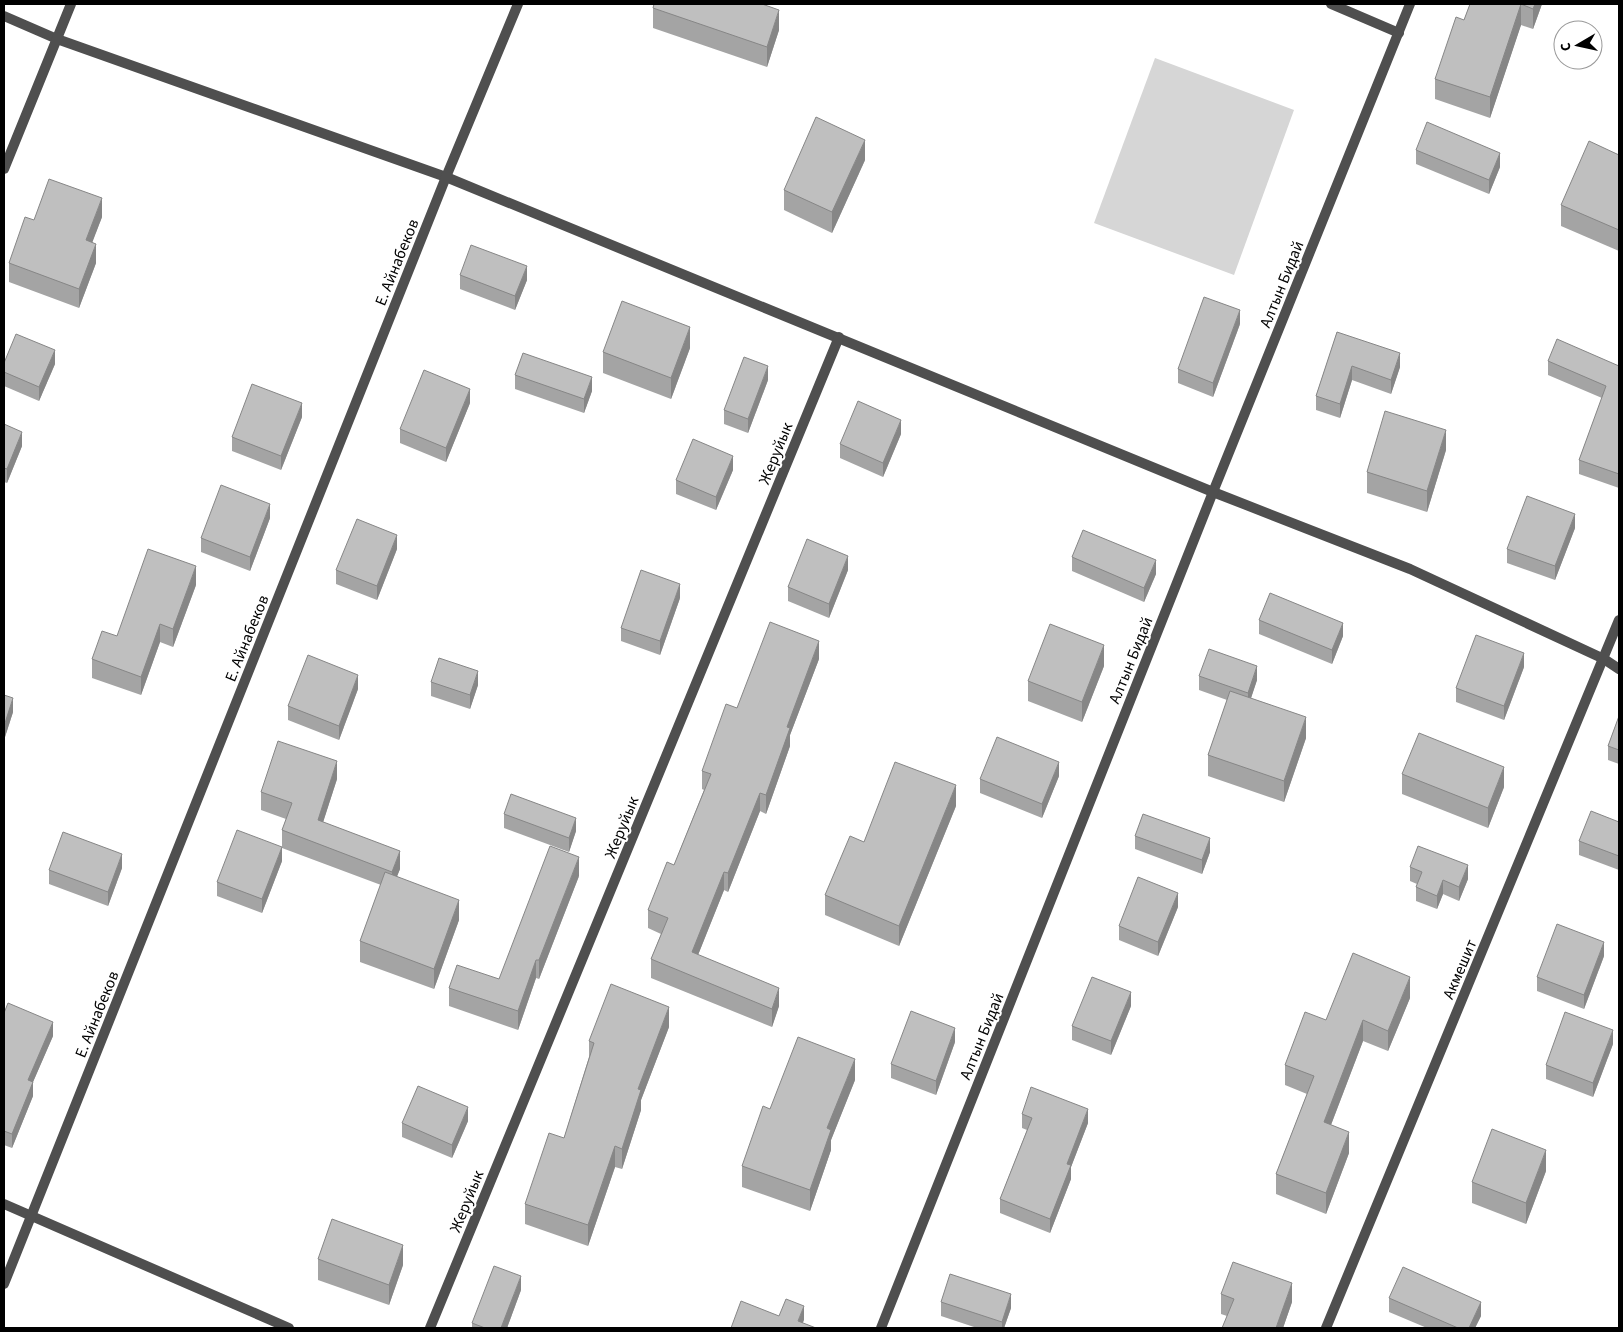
<svg xmlns="http://www.w3.org/2000/svg" width="1623" height="1332" font-family="'Source Sans 3',sans-serif">
  <style>
    .park { fill: #d6d6d6 }
    .lines { fill: none; stroke-linecap: round; stroke-linejoin: round }
    .lane { stroke: #4f4f4f; stroke-width: 10 }
    .street { stroke: #4f4f4f; stroke-width: 10 }
    .wall { fill: #a4a4a4 }
    .shaded-wall { fill: #868686 }
    .building { fill: #bfbfbf; stroke: #868686 }
    .labels { text-anchor: middle; stroke-width: 4; stroke-linejoin: round; paint-order: stroke }
    .street-label { font-size: 16px; fill: #000; stroke: #fff }
  </style>
  <rect width="100%" height="100%" fill="#fff"/>
  <!-- park -->
  <polygon class="park" points="1155,58 1294,110 1234,275 1094,223"/>
  <g class="lines">
    <!-- lane -->
    <polyline class="lane" points="1331,4 1399,33"/>
    <!-- street -->
    <g class="street">
      <polyline points="4,16 57,39 446,177 1213,492 1410,569 1604,659 1619,669"/>
      <polyline points="4,169 71,4"/>
      <polyline points="4,1204 289,1328"/>
      <polyline points="4,1284 446,177 518,4"/>
      <polyline points="430,1328 839,337"/>
      <polyline points="881,1328 1213,492 1410,4"/>
      <polyline points="1326,1328 1619,620"/>
    </g>
  </g>
  <!-- wall -->
  <g class="wall">
    <polygon points="1470,4 1542,4 1533,29 1521,25 1490,118 1435,99 1435,79 1464,20"/>
    <polygon points="653,8 779,30 767,67 653,28"/>
    <polygon points="1416,150 1500,167 1489,194 1416,164"/>
    <polygon points="1619,155 1619,251 1561,226 1561,205"/>
    <polygon points="865,160 832,233 784,210 784,190"/>
    <polygon points="102,217 92,242 96,263 79,308 9,282 9,263 34,220"/>
    <polygon points="460,275 527,280 515,310 460,289"/>
    <polygon points="1240,324 1213,397 1178,383 1178,369"/>
    <polygon points="1337,332 1400,367 1391,394 1352,380 1340,418 1316,410 1316,396"/>
    <polygon points="690,348 671,399 603,373 603,352"/>
    <polygon points="1548,361 1619,366 1619,488 1579,474 1579,460 1602,398 1548,375"/>
    <polygon points="4,363 55,364 39,401 4,386"/>
    <polygon points="515,375 592,391 584,413 515,389"/>
    <polygon points="768,380 748,433 724,424 724,410"/>
    <polygon points="470,403 446,462 400,443 400,429"/>
    <polygon points="302,417 281,470 232,451 232,437"/>
    <polygon points="4,424 22,446 7,483 4,482"/>
    <polygon points="901,434 883,477 840,458 840,444"/>
    <polygon points="1446,450 1427,512 1367,493 1367,472"/>
    <polygon points="733,470 716,510 676,494 676,480"/>
    <polygon points="270,518 250,571 201,552 201,538"/>
    <polygon points="1575,528 1555,580 1507,563 1507,549"/>
    <polygon points="397,549 377,600 336,584 336,570"/>
    <polygon points="1072,557 1156,574 1144,602 1072,571"/>
    <polygon points="848,570 829,618 788,601 788,587"/>
    <polygon points="196,585 173,647 160,642 141,695 92,678 92,659 117,636"/>
    <polygon points="680,598 660,655 621,641 621,628"/>
    <polygon points="1259,620 1343,636 1332,664 1259,634"/>
    <polygon points="819,659 790,735 790,746 766,814 760,811 728,892 724,890 698,955 779,1006 772,1027 651,978 651,959 661,934 648,928 648,910 674,865 704,790 702,789 702,771 737,708"/>
    <polygon points="1104,666 1082,722 1028,701 1028,681"/>
    <polygon points="1524,667 1504,720 1456,702 1456,688"/>
    <polygon points="1199,676 1257,680 1251,698 1306,738 1284,802 1208,776 1208,755 1227,700 1199,690"/>
    <polygon points="431,682 478,685 470,709 431,696"/>
    <polygon points="358,689 339,740 288,720 288,706"/>
    <polygon points="4,695 13,712 5,737 4,736"/>
    <polygon points="1619,716 1619,764 1608,760 1608,746"/>
    <polygon points="1402,774 1504,787 1488,828 1402,794"/>
    <polygon points="1059,776 1042,818 980,793 980,779"/>
    <polygon points="337,779 323,822 400,869 397,876 459,920 434,989 360,962 360,941 381,885 282,848 282,830 286,819 261,810 261,792"/>
    <polygon points="956,806 899,946 825,915 825,895 864,842"/>
    <polygon points="504,814 576,831 569,852 504,828"/>
    <polygon points="1619,822 1619,870 1579,855 1579,841"/>
    <polygon points="1135,836 1210,852 1202,874 1135,849"/>
    <polygon points="282,861 262,913 217,896 217,882"/>
    <polygon points="1410,867 1468,879 1459,901 1443,894 1437,909 1416,901 1416,887 1417,884 1410,881"/>
    <polygon points="122,868 108,906 49,884 49,870"/>
    <polygon points="579,876 539,979 536,978 518,1030 449,1006 449,988 499,979"/>
    <polygon points="1178,907 1158,956 1119,940 1119,926"/>
    <polygon points="1604,956 1584,1009 1537,991 1537,977"/>
    <polygon points="1410,998 1388,1051 1363,1041 1331,1125 1349,1153 1326,1214 1276,1194 1276,1174 1307,1094 1285,1085 1285,1065 1326,1020"/>
    <polygon points="1131,1006 1111,1055 1072,1040 1072,1026"/>
    <polygon points="4,1013 53,1036 33,1082 33,1096 12,1148 4,1145"/>
    <polygon points="669,1027 641,1100 641,1110 622,1169 615,1167 588,1246 525,1224 525,1204 564,1138 589,1057 589,1041"/>
    <polygon points="955,1042 936,1095 891,1078 891,1064"/>
    <polygon points="1613,1044 1593,1097 1546,1079 1546,1065"/>
    <polygon points="855,1080 831,1140 831,1150 810,1211 742,1187 742,1166 770,1109"/>
    <polygon points="1022,1114 1088,1123 1071,1167 1071,1179 1050,1233 1000,1213 1000,1199 1027,1130 1022,1128"/>
    <polygon points="468,1121 452,1158 402,1137 402,1123"/>
    <polygon points="1546,1171 1526,1224 1472,1203 1472,1182"/>
    <polygon points="318,1259 403,1265 389,1305 318,1280"/>
    <polygon points="521,1290 507,1328 472,1328 472,1323"/>
    <polygon points="1221,1294 1292,1302 1283,1328 1222,1328 1227,1316 1221,1314"/>
    <polygon points="1389,1298 1481,1316 1475,1328 1427,1328 1389,1312"/>
    <polygon points="941,1302 1011,1308 1004,1328 977,1328 941,1316"/>
  </g>
  <!-- shaded-wall -->
  <g class="shaded-wall">
    <polygon points="1521,4 1521,25 1490,118 1490,97"/>
    <polygon points="1535,4 1542,4 1533,29 1533,9"/>
    <polygon points="779,10 779,30 767,67 767,47"/>
    <polygon points="865,140 865,160 832,233 832,212"/>
    <polygon points="1500,153 1500,167 1489,194 1489,180"/>
    <polygon points="102,198 102,217 86,259 86,240"/>
    <polygon points="96,244 96,263 79,308 79,289"/>
    <polygon points="527,266 527,280 515,310 515,296"/>
    <polygon points="1240,310 1240,324 1213,397 1213,383"/>
    <polygon points="690,327 690,348 671,399 671,378"/>
    <polygon points="55,350 55,364 39,401 39,387"/>
    <polygon points="1400,353 1400,367 1391,394 1391,380"/>
    <polygon points="768,366 768,380 748,433 748,419"/>
    <polygon points="1352,366 1352,380 1340,418 1340,404"/>
    <polygon points="592,377 592,391 584,413 584,399"/>
    <polygon points="470,389 470,403 446,462 446,448"/>
    <polygon points="302,403 302,417 281,470 281,456"/>
    <polygon points="901,420 901,434 883,477 883,463"/>
    <polygon points="1446,430 1446,450 1427,512 1427,491"/>
    <polygon points="22,432 22,446 7,483 7,469"/>
    <polygon points="733,456 733,470 716,510 716,497"/>
    <polygon points="270,504 270,518 250,571 250,557"/>
    <polygon points="1575,514 1575,528 1555,580 1555,566"/>
    <polygon points="397,535 397,549 377,600 377,586"/>
    <polygon points="848,556 848,570 829,618 829,604"/>
    <polygon points="1156,560 1156,574 1144,602 1144,588"/>
    <polygon points="196,566 196,585 173,647 173,629"/>
    <polygon points="680,584 680,598 660,655 660,641"/>
    <polygon points="1343,623 1343,636 1332,664 1332,650"/>
    <polygon points="160,624 160,642 141,695 141,677"/>
    <polygon points="819,641 819,659 790,735 790,746 766,814 766,795 787,727"/>
    <polygon points="1104,645 1104,666 1082,722 1082,702"/>
    <polygon points="1524,653 1524,667 1504,720 1504,706"/>
    <polygon points="1257,666 1257,680 1248,707 1248,693"/>
    <polygon points="478,671 478,685 470,709 470,695"/>
    <polygon points="358,675 358,689 339,740 339,726"/>
    <polygon points="13,698 13,712 5,737 5,723"/>
    <polygon points="1306,717 1306,738 1284,802 1284,781"/>
    <polygon points="337,761 337,779 318,838 318,820"/>
    <polygon points="1059,762 1059,776 1042,818 1042,804"/>
    <polygon points="1504,767 1504,787 1488,828 1488,808"/>
    <polygon points="956,785 956,806 899,946 899,926"/>
    <polygon points="760,793 760,811 728,892 728,873"/>
    <polygon points="576,818 576,831 569,852 569,838"/>
    <polygon points="1210,838 1210,852 1202,874 1202,860"/>
    <polygon points="282,847 282,861 262,913 262,899"/>
    <polygon points="400,851 400,869 392,889 392,872"/>
    <polygon points="122,854 122,868 108,906 108,892"/>
    <polygon points="579,857 579,876 539,979 539,960"/>
    <polygon points="1468,865 1468,879 1459,901 1459,887"/>
    <polygon points="724,872 724,890 692,970 692,952"/>
    <polygon points="1443,880 1443,894 1437,909 1437,896"/>
    <polygon points="1178,893 1178,907 1158,956 1158,942"/>
    <polygon points="459,900 459,920 434,989 434,969"/>
    <polygon points="1604,942 1604,956 1584,1009 1584,995"/>
    <polygon points="536,960 536,978 518,1030 518,1011"/>
    <polygon points="1410,977 1410,998 1388,1051 1388,1031"/>
    <polygon points="779,988 779,1006 772,1027 772,1009"/>
    <polygon points="1131,992 1131,1006 1111,1055 1111,1041"/>
    <polygon points="669,1007 669,1027 641,1100 641,1110 622,1169 622,1149 638,1089"/>
    <polygon points="1363,1020 1363,1041 1324,1143 1324,1122"/>
    <polygon points="53,1022 53,1036 33,1082 33,1096 12,1148 12,1134 28,1080"/>
    <polygon points="955,1028 955,1042 936,1095 936,1081"/>
    <polygon points="1613,1030 1613,1044 1593,1097 1593,1083"/>
    <polygon points="855,1059 855,1080 831,1140 831,1150 810,1211 810,1190 827,1128"/>
    <polygon points="468,1107 468,1121 452,1158 452,1145"/>
    <polygon points="1088,1109 1088,1123 1071,1167 1071,1179 1050,1233 1050,1219 1067,1164"/>
    <polygon points="1349,1132 1349,1153 1326,1214 1326,1193"/>
    <polygon points="615,1146 615,1167 588,1246 588,1225"/>
    <polygon points="1546,1150 1546,1171 1526,1224 1526,1203"/>
    <polygon points="403,1245 403,1265 389,1305 389,1285"/>
    <polygon points="521,1276 521,1290 507,1328 501,1328"/>
    <polygon points="1292,1283 1292,1302 1283,1328 1276,1328"/>
    <polygon points="1011,1294 1011,1308 1004,1328 1002,1328 1002,1322"/>
    <polygon points="1481,1302 1481,1316 1475,1328 1469,1328"/>
    <polygon points="804,1306 804,1320 801,1328 798,1321"/>
  </g>
  <!-- building -->
  <g class="building">
    <polygon points="654,4 762,4 779,10 767,47 653,8"/>
    <polygon points="1470,4 1535,4 1533,9 1521,4 1490,97 1435,79 1456,17 1464,20"/>
    <polygon points="816,117 865,140 832,212 784,190"/>
    <polygon points="1427,122 1500,153 1489,180 1416,150"/>
    <polygon points="1589,141 1619,155 1619,230 1561,205"/>
    <polygon points="49,179 102,198 86,240 96,244 79,289 9,263 25,217 34,220"/>
    <polygon points="471,245 527,266 515,296 460,275"/>
    <polygon points="1204,297 1240,310 1213,383 1178,369"/>
    <polygon points="622,301 690,327 671,378 603,352"/>
    <polygon points="1337,332 1400,353 1391,380 1352,366 1340,404 1316,396"/>
    <polygon points="16,334 55,350 39,387 4,372 4,363"/>
    <polygon points="1557,339 1619,366 1619,474 1579,460 1606,386 1548,361"/>
    <polygon points="523,353 592,377 584,399 515,375"/>
    <polygon points="744,357 768,366 748,419 724,410"/>
    <polygon points="424,370 470,389 446,448 400,429"/>
    <polygon points="252,384 302,403 281,456 232,437"/>
    <polygon points="858,401 901,420 883,463 840,444"/>
    <polygon points="1385,411 1446,430 1427,491 1367,472"/>
    <polygon points="4,424 22,432 7,469 4,468"/>
    <polygon points="693,439 733,456 716,497 676,480"/>
    <polygon points="221,485 270,504 250,557 201,538"/>
    <polygon points="1527,496 1575,514 1555,566 1507,549"/>
    <polygon points="357,519 397,535 377,586 336,570"/>
    <polygon points="1083,530 1156,560 1144,588 1072,557"/>
    <polygon points="807,539 848,556 829,604 788,587"/>
    <polygon points="148,549 196,566 173,629 160,624 141,677 92,659 102,631 117,636"/>
    <polygon points="641,570 680,584 660,641 621,628"/>
    <polygon points="1270,593 1343,623 1332,650 1259,620"/>
    <polygon points="770,622 819,641 787,727 790,728 766,795 760,793 728,873 724,872 692,952 779,988 772,1009 651,959 668,918 648,910 667,862 674,865 711,774 702,771 726,704 737,708"/>
    <polygon points="1050,624 1104,645 1082,702 1028,681"/>
    <polygon points="1476,635 1524,653 1504,706 1456,688"/>
    <polygon points="1209,649 1257,666 1248,693 1199,676"/>
    <polygon points="308,655 358,675 339,726 288,706"/>
    <polygon points="439,658 478,671 470,695 431,682"/>
    <polygon points="1230,691 1306,717 1284,781 1208,755"/>
    <polygon points="4,695 13,698 5,723 4,722"/>
    <polygon points="1619,716 1619,750 1608,746"/>
    <polygon points="1419,733 1504,767 1488,808 1402,774"/>
    <polygon points="997,737 1059,762 1042,804 980,779"/>
    <polygon points="278,741 337,761 318,820 400,851 392,872 282,830 292,803 261,792"/>
    <polygon points="895,762 956,785 899,926 825,895 850,836 864,842"/>
    <polygon points="511,794 576,818 569,838 504,814"/>
    <polygon points="1591,811 1619,822 1619,856 1579,841"/>
    <polygon points="1143,814 1210,838 1202,860 1135,836"/>
    <polygon points="237,830 282,847 262,899 217,882"/>
    <polygon points="63,832 122,854 108,892 49,870"/>
    <polygon points="550,846 579,857 539,960 536,960 518,1011 449,988 457,965 499,979"/>
    <polygon points="1418,846 1468,865 1459,887 1443,880 1437,896 1416,887 1422,872 1410,867"/>
    <polygon points="385,872 459,900 434,969 360,941"/>
    <polygon points="1138,877 1178,893 1158,942 1119,926"/>
    <polygon points="1557,924 1604,942 1584,995 1537,977"/>
    <polygon points="1353,953 1410,977 1388,1031 1363,1020 1324,1122 1349,1132 1326,1193 1276,1174 1314,1076 1285,1065 1305,1012 1326,1020"/>
    <polygon points="1092,977 1131,992 1111,1041 1072,1026"/>
    <polygon points="611,984 669,1007 638,1089 641,1090 622,1149 615,1146 588,1225 525,1204 549,1133 564,1138 594,1043 589,1041"/>
    <polygon points="8,1003 53,1022 28,1080 33,1082 12,1134 4,1131 4,1013"/>
    <polygon points="911,1011 955,1028 936,1081 891,1064"/>
    <polygon points="1565,1012 1613,1030 1593,1083 1546,1065"/>
    <polygon points="798,1037 855,1059 827,1128 831,1130 810,1190 742,1166 763,1106 770,1109"/>
    <polygon points="418,1086 468,1107 452,1145 402,1123"/>
    <polygon points="1031,1087 1088,1109 1067,1164 1071,1165 1050,1219 1000,1199 1032,1118 1022,1114"/>
    <polygon points="1492,1129 1546,1150 1526,1203 1472,1182"/>
    <polygon points="332,1219 403,1245 389,1285 318,1259"/>
    <polygon points="1233,1262 1292,1283 1276,1328 1222,1328 1234,1299 1221,1294"/>
    <polygon points="494,1266 521,1276 501,1328 485,1328 472,1323"/>
    <polygon points="1403,1267 1481,1302 1469,1328 1458,1328 1389,1298"/>
    <polygon points="950,1274 1011,1294 1002,1322 941,1302"/>
    <polygon points="786,1299 804,1306 798,1321 816,1328 731,1328 741,1301 779,1316"/>
  </g>
  <g class="labels">
    <!-- street labels -->
    <g class="street-label">
      <text transform="translate(396 262) rotate(-68)" y="6">Е. Айнабеков</text>
      <text transform="translate(1281 284) rotate(-68)" y="6">Алтын Бидай</text>
      <text transform="translate(775 453) rotate(-68)" y="6">Жеруйык</text>
      <text transform="translate(246 638) rotate(-68)" y="6">Е. Айнабеков</text>
      <text transform="translate(1130 660) rotate(-68)" y="6">Алтын Бидай</text>
      <text transform="translate(621 827) rotate(-68)" y="6">Жеруйык</text>
      <text transform="translate(1459 969) rotate(-67)" y="6">Акмешит</text>
      <text transform="translate(96 1014) rotate(-68)" y="6">Е. Айнабеков</text>
      <text transform="translate(981 1036) rotate(-68)" y="6">Алтын Бидай</text>
      <text transform="translate(466 1201) rotate(-68)" y="6">Жеруйык</text>
    </g>
  </g>
  <!-- border -->
  <rect width="1623" height="1332" fill="none" stroke="#000000" stroke-width="10"/>
  <!-- north arrow -->
  <g transform="translate(1578 45) rotate(261)"><circle r="24" fill="#ffffff" stroke="#999999"/>
  <path d="M0-4L9 19L0 12L-9 19Z" fill="#000000"/>
  <text y="-8" font-size="14" font-weight="bold" text-anchor="middle" fill="#000000">С</text>
  </g>
</svg>
